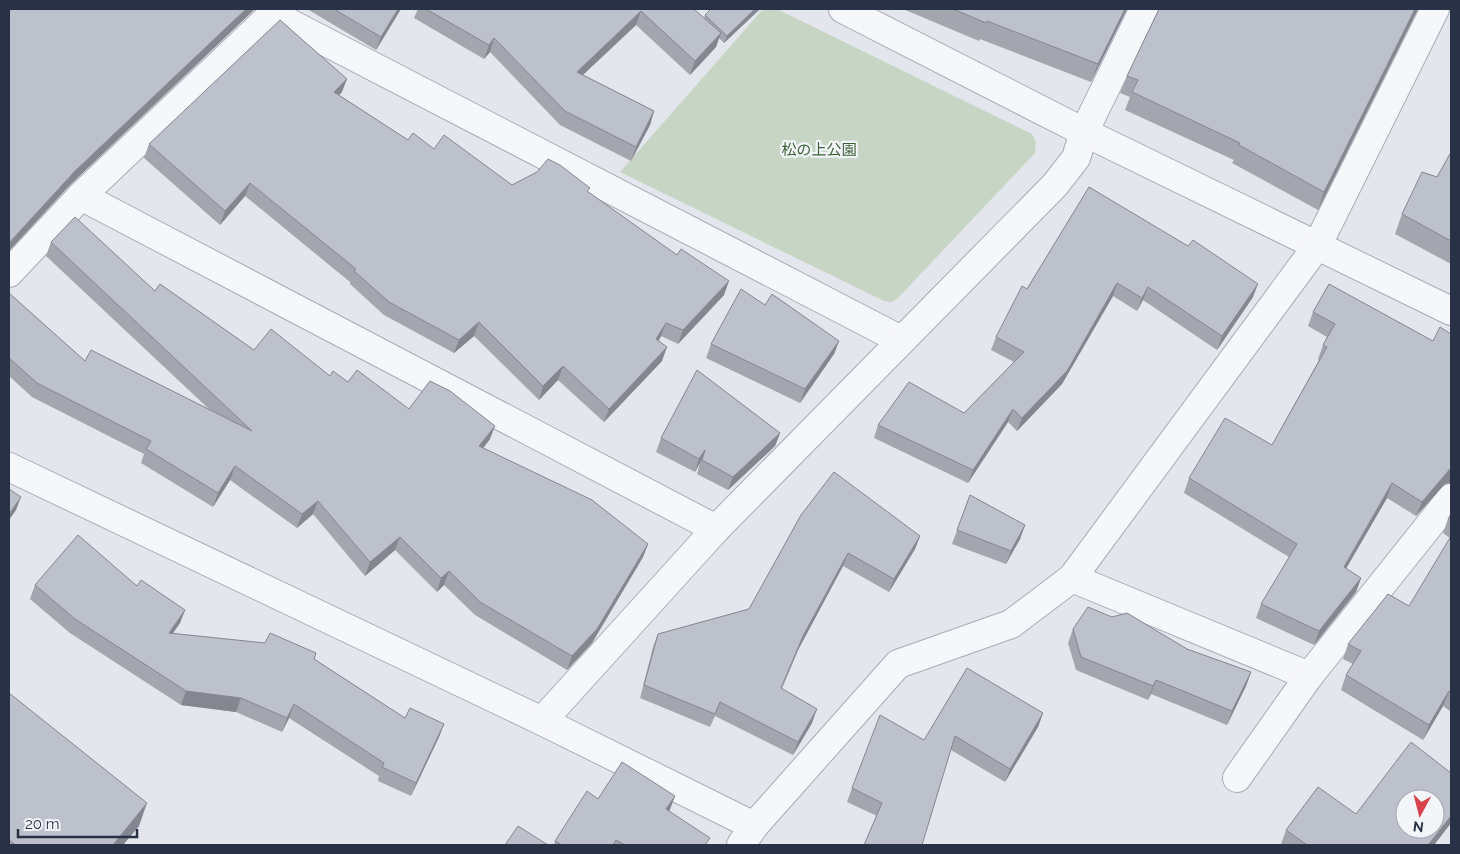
<svg xmlns="http://www.w3.org/2000/svg" width="1460" height="854" font-family="Raleway,'Noto Sans JP',sans-serif">
  <style>
    .green { fill: #c7d6c4 }
    .lines { fill: none; stroke-linecap: round; stroke-linejoin: round }
    .minor-casing { stroke: #a7acb7; stroke-width: 30 }
    .minor { stroke: #f6f7fa; stroke-width: 28 }
    .wall { fill: #a3a6af }
    .shaded-wall { fill: #84878f }
    .building { fill: #bdc1cc; stroke: #84878f; fill-rule: evenodd }
    .labels { text-anchor: middle; stroke-width: 4.5; stroke-linejoin: round; paint-order: stroke }
    .park-label { font-size: 15px; fill: #3a6236; stroke: #f3f5f9 }
  </style>
  <rect width="100%" height="100%" fill="#e3e6ec"/>
  <!-- green -->
  <polygon class="green" points="763,9 777,9 1032,134 1036,142 1035,153 897,299 891,302 884,301 620,172"/>
  <g class="lines">
    <defs>
      <g id="minor">
        <polyline points="843,9 1084,132 1451,311"/>
        <polyline points="272,14 901,340"/>
        <polyline points="81,196 716,529"/>
        <polyline points="9,273 81,196 278,9"/>
        <polyline points="9,467 542,721 754,826 741,845"/>
        <polyline points="1072,578 1309,676"/>
        <polyline points="542,721 716,529 1055,185 1076,158 1084,132 1144,9"/>
        <polyline points="1237,778 1309,676 1451,498"/>
        <polyline points="754,826 898,664 1011,624 1072,578 1317,246 1435,9"/>
      </g>
    </defs>
    <!-- minor casing -->
    <use href="#minor" class="minor-casing"/>
    <!-- minor -->
    <use href="#minor" class="minor"/>
  </g>
  <!-- wall -->
  <g class="wall">
    <polygon points="307,9 401,9 376,50"/>
    <polygon points="418,9 694,9 704,18 705,15 760,9 724,43 719,38 716,47 690,75 636,25 583,75 654,111 650,125 631,161 560,125 490,52 484,59 414,18"/>
    <polygon points="903,9 1127,9 1091,82 980,39 979,41"/>
    <polygon points="1159,9 1418,9 1318,210 1232,163 1234,160 1125,110 1130,97 1120,93 1127,76"/>
    <polygon points="342,92 339,95 408,140 434,149 512,185 588,192 724,295 678,344 661,336 659,341 662,361 604,422 558,380 539,400 474,336 454,353 384,315 350,284 350,282 245,196 220,225 144,158 149,144"/>
    <polygon points="1451,152 1451,264 1395,234 1402,214 1437,177"/>
    <polygon points="1089,187 1253,297 1217,350 1143,300 1137,311 1113,296 1062,384 1017,431 1008,422 968,483 874,438 878,425 964,413 1014,362 991,350 996,337 1027,289"/>
    <polygon points="51,242 155,291 254,350 348,382 409,409 490,439 483,448 648,544 643,557 592,643 567,670 475,615 444,585 437,592 395,550 365,576 313,514 297,528 230,480 213,507 141,463 144,454 32,397 9,376 9,293 85,361 210,410 46,256"/>
    <polygon points="1329,284 1445,484 1416,516 1387,498 1346,569 1361,578 1356,592 1314,645 1256,618 1261,604 1289,557 1184,493 1189,478 1272,445 1319,360 1318,359 1323,345 1327,337 1308,326 1313,312"/>
    <polygon points="839,341 834,354 800,403 706,358 711,344"/>
    <polygon points="780,433 775,446 728,490 697,474 700,463 695,472 656,452 661,438"/>
    <polygon points="970,495 1025,525 1020,539 1006,564 952,544"/>
    <polygon points="1451,514 1451,712 1443,706 1423,740 1341,690 1346,675 1353,664 1343,659 1348,644 1409,606 1450,538 1443,533 1448,519"/>
    <polygon points="801,515 920,536 915,549 889,592 843,566 798,650 782,688 812,723 793,755 715,716 710,727 640,698 653,647 658,634 749,609"/>
    <polygon points="35,585 137,586 185,610 180,623 173,633 314,659 405,718 444,724 439,737 411,796 378,781 379,776 289,718 282,732 236,712 181,705 70,633 30,599"/>
    <polygon points="1112,617 1187,649 1251,672 1246,686 1227,725 1151,694 1148,700 1076,670 1068,643 1073,629"/>
    <polygon points="9,693 139,826 123,845 9,845"/>
    <polygon points="1043,713 1038,727 1005,782 951,750 877,816 847,802 852,788 924,740"/>
    <polygon points="598,799 669,811 708,845 554,845 555,841"/>
    <polygon points="1356,814 1451,823 1434,845 1283,845 1281,844 1286,830"/>
  </g>
  <!-- shaded-wall -->
  <g class="shaded-wall">
    <polygon points="246,9 254,9 253,11 70,185 9,251 9,243 75,171"/>
    <polygon points="398,9 401,9 376,50 381,37"/>
    <polygon points="755,9 760,9 724,43 727,36"/>
    <polygon points="1125,9 1127,9 1091,82 1098,64"/>
    <polygon points="1415,9 1418,9 1318,210 1324,192"/>
    <polygon points="641,11 636,25 572,85 577,72"/>
    <polygon points="721,33 716,47 690,75 695,61"/>
    <polygon points="494,38 490,52 484,59 489,45"/>
    <polygon points="347,79 342,92 329,106 334,92"/>
    <polygon points="654,111 650,125 631,161 636,147"/>
    <polygon points="250,183 245,196 220,225 225,211"/>
    <polygon points="729,281 724,295 678,344 683,330"/>
    <polygon points="1117,283 1113,296 1062,384 1017,431 1022,418"/>
    <polygon points="1258,284 1253,297 1217,350 1222,336"/>
    <polygon points="1148,287 1143,300 1137,311 1142,298"/>
    <polygon points="479,322 474,336 454,353 459,340"/>
    <polygon points="666,323 661,336 651,353 656,339"/>
    <polygon points="839,341 834,354 800,403 805,389"/>
    <polygon points="667,347 662,361 604,422 609,409"/>
    <polygon points="563,366 558,380 539,400 543,386"/>
    <polygon points="1013,409 1008,422 968,483 973,470"/>
    <polygon points="495,426 490,439 474,460 479,446"/>
    <polygon points="780,433 775,446 728,490 733,477"/>
    <polygon points="705,450 700,463 695,472 699,459"/>
    <polygon points="235,466 230,480 213,507 218,493"/>
    <polygon points="1450,469 1451,469 1451,483 1445,484 1416,516 1422,502"/>
    <polygon points="1392,483 1387,498 1338,582 1344,567"/>
    <polygon points="21,497 16,510 9,520 9,514"/>
    <polygon points="318,501 313,514 297,528 302,514"/>
    <polygon points="1025,525 1020,539 1006,564 1011,551"/>
    <polygon points="920,536 915,549 889,592 894,579"/>
    <polygon points="400,537 395,550 365,576 370,562"/>
    <polygon points="648,544 643,557 592,643 567,670 572,656"/>
    <polygon points="848,553 843,566 798,650 777,701 803,636"/>
    <polygon points="449,571 444,585 437,592 441,578"/>
    <polygon points="1361,578 1356,592 1314,645 1319,631"/>
    <polygon points="185,610 180,623 164,646 169,633"/>
    <polygon points="1251,672 1246,686 1227,725 1232,711"/>
    <polygon points="1156,680 1151,694 1148,700 1153,686"/>
    <polygon points="186,691 241,698 236,712 181,705"/>
    <polygon points="1449,691 1443,706 1423,740 1429,725"/>
    <polygon points="294,704 289,718 282,732 287,718"/>
    <polygon points="817,709 812,723 793,755 798,742"/>
    <polygon points="1043,713 1038,727 1005,782 1010,769"/>
    <polygon points="444,724 439,737 411,796 416,783"/>
    <polygon points="675,796 668,815 666,809"/>
    <polygon points="147,803 139,826 123,845 113,845"/>
    <polygon points="1451,816 1451,823 1434,845 1428,845"/>
  </g>
  <!-- building -->
  <g class="building">
    <polygon points="9,9 246,9 75,171 9,243"/>
    <polygon points="334,9 398,9 381,37"/>
    <polygon points="426,9 694,9 721,33 695,61 641,11 577,72 654,111 636,147 565,111 494,38 489,45"/>
    <polygon points="711,9 755,9 727,36 705,15"/>
    <polygon points="953,9 1125,9 1098,64 987,21 986,23"/>
    <polygon points="1159,9 1415,9 1324,192 1239,145 1240,143 1132,92 1138,80 1127,76"/>
    <polygon points="280,20 347,79 334,92 408,140 413,133 434,149 444,135 512,185 537,172 548,159 560,165 590,188 587,191 677,255 681,249 729,281 683,330 666,323 656,339 667,347 609,409 563,366 543,386 479,322 459,340 389,302 354,271 356,269 250,183 225,211 149,144"/>
    <polygon points="1451,152 1451,241 1402,214 1422,172 1437,177"/>
    <polygon points="1089,187 1188,246 1193,240 1258,284 1222,336 1148,287 1142,298 1117,283 1067,371 1022,418 1013,409 973,470 878,425 909,382 964,413 1024,352 996,337 1022,286 1027,289"/>
    <polygon points="75,217 155,291 160,284 254,350 271,329 330,376 333,371 348,382 357,370 409,409 430,381 450,391 495,426 479,446 592,500 648,544 597,629 572,656 480,602 449,571 441,578 400,537 370,562 318,501 302,514 235,466 218,493 146,449 151,441 37,383 9,358 9,293 85,361 91,350 252,431 51,242"/>
    <polygon points="1329,284 1433,341 1440,327 1451,334 1451,469 1450,469 1422,502 1392,483 1344,567 1361,578 1319,631 1261,604 1297,544 1189,478 1225,418 1272,445 1327,347 1323,345 1335,324 1313,312"/>
    <polygon points="741,289 765,305 772,294 839,341 805,389 711,344"/>
    <polygon points="697,370 780,433 733,477 702,460 705,450 699,459 661,438"/>
    <polygon points="834,472 920,536 894,579 848,553 803,636 781,688 817,709 798,742 720,702 715,714 644,685 658,634 749,609 801,515"/>
    <polygon points="9,489 21,497 9,514"/>
    <polygon points="970,495 1025,525 1011,551 957,530"/>
    <polygon points="1451,514 1451,521 1448,519"/>
    <polygon points="78,535 137,586 141,580 185,610 169,633 265,643 270,633 316,653 314,659 405,718 410,708 444,724 416,783 382,767 384,763 294,704 287,718 241,698 186,691 75,619 35,585"/>
    <polygon points="1451,536 1451,693 1449,691 1429,725 1346,675 1361,651 1348,644 1388,594 1409,606"/>
    <polygon points="1088,607 1112,617 1127,613 1187,649 1251,672 1232,711 1156,680 1153,686 1081,657 1073,629"/>
    <polygon points="967,668 1043,713 1010,769 955,736 922,845 864,845 882,803 852,788 880,715 924,740"/>
    <polygon points="9,693 147,803 113,845 16,845 9,840"/>
    <path d="M1411,742L1451,773V816L1428,845H1307L1286,830L1318,787L1356,814ZM1405,799H1435V829H1405Z"/>
    <polygon points="622,762 675,796 666,809 710,838 705,845 625,845 616,840 613,845 562,845 555,841 587,791 598,799"/>
    <polygon points="518,826 548,845 505,845"/>
  </g>
  <g class="labels">
    <!-- park labels -->
    <g class="park-label">
      <text x="819" y="155">松の上公園</text>
    </g>
  </g>
  <!-- border -->
  <rect width="1460" height="854" fill="none" stroke="#293146" stroke-width="20"/>
  <!-- north arrow -->
  <g transform="translate(1420 814) rotate(187)"><circle r="24" fill="#f3f5f9" stroke="#a2a7b1"/>
  <path d="M0-4L9 19L0 12L-9 19Z" fill="#d7424c"/>
  <text y="-8" font-size="14" font-weight="bold" text-anchor="middle" fill="#293146">N</text>
  </g>
  <!-- scale -->
  <path d="M18 829v8h119v-8" fill="none" stroke="#293146" stroke-width="2.5"/>
  <text x="25" y="829" font-size="15" fill="#293146" stroke="#f3f5f9" stroke-width="4" paint-order="stroke">20 m</text>
</svg>
